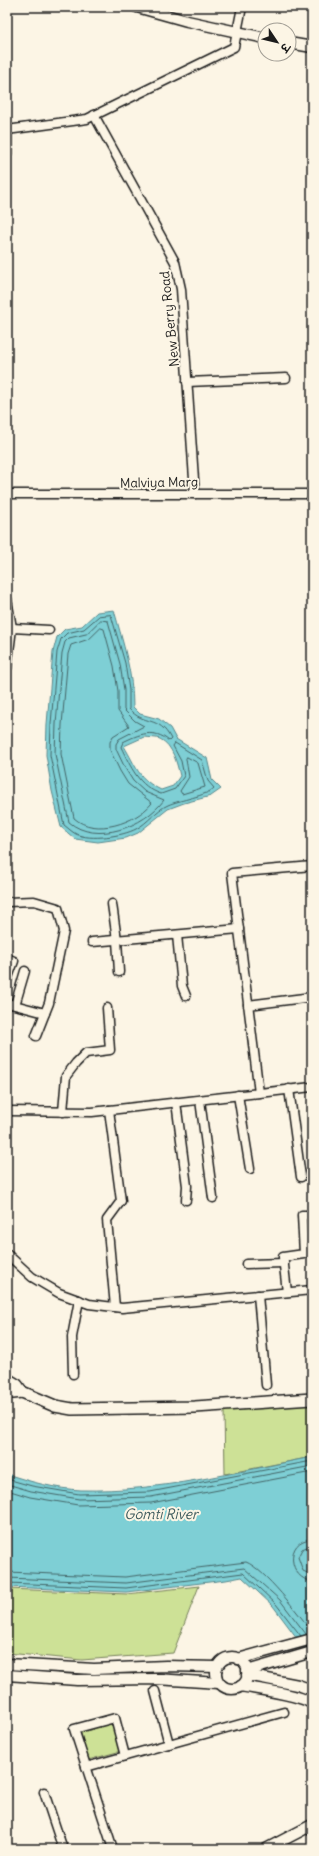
<svg xmlns="http://www.w3.org/2000/svg" width="319" height="1856" font-family="Delius,'Playpen Sans Deva',sans-serif">
  <style>
    .green { fill: #cde196; stroke: #747e59 }
    .water { fill: #7ecfd5; stroke: #57878b; fill-rule: evenodd }
    .lines { fill: none; stroke-linecap: round; stroke-linejoin: round }
    .shore { stroke: #436466; stroke-width: 1 }
    .minor-casing { stroke: #1c1c1c; stroke-width: 11 }
    .tertiary-casing { stroke: #1c1c1c; stroke-width: 13 }
    .secondary-casing { stroke: #1c1c1c; stroke-width: 14 }
    .minor { stroke: #fcf5e5; stroke-width: 8 }
    .tertiary { stroke: #fcf5e5; stroke-width: 10 }
    .secondary { stroke: #fcf5e5; stroke-width: 11 }
    .labels { text-anchor: middle; stroke-width: 4; stroke-linejoin: round; paint-order: stroke }
    .street-label { font-size: 13px; fill: #1c1c1c; stroke: #fcf5e5 }
    .water-label { font-size: 14px; font-style: italic; fill: #3e5b5d; stroke: #fcf5e5 }
  </style>
  <rect width="100%" height="100%" fill="#fcf5e5"/>
  <filter id="ink" filterUnits="userSpaceOnUse"><feTurbulence type="fractalNoise" baseFrequency=".025" numOctaves="2"/><feDisplacementMap in="SourceGraphic" scale="8" xChannelSelector="R" yChannelSelector="G"/><feConvolveMatrix kernelMatrix="1 2 1 2 8 2 1 2 1" color-interpolation-filters="sRGB"/></filter>
  <g filter="url(#ink)">
    <!-- green -->
    <g class="green">
      <polygon points="312,1404 312,1457 225,1474 224,1410"/>
      <polygon points="199,1586 173,1653 82,1660 7,1653 7,1589 127,1594"/>
      <polygon points="113,1721 121,1751 88,1760 80,1730"/>
    </g>
    <!-- water -->
    <g class="water">
      <path d="M114,610C123,643 133,673 133,707L140,714L159,719L170,728L176,739L207,758L212,780L221,789L211,796L184,803L168,809L138,833L126,838L98,842L75,839L61,827L52,791L46,755L47,724L53,652L57,637L65,629L82,626L97,612ZM144,737C149,738 155,737 160,739C173,745 177,764 180,776L173,786L161,790C138,779 136,766 124,746Z"/>
      <path d="M312,1457V1554L307,1556L312,1572V1658L273,1606L242,1577L226,1580L126,1592L7,1587V1474C31,1482 56,1489 81,1490C159,1492 236,1472 312,1457Z"/>
    </g>
    <g class="lines">
      <!-- shore -->
      <g class="shore">
        <path d="M111,615L125,663L129,690V709C144,726 159,715 171,739L169,741C154,728 139,734 123,742L121,747C131,767 138,786 161,794L175,789L184,776L181,761L173,746L175,743L202,760L208,781L214,788C207,796 179,800 168,805C156,810 148,823 136,829C123,836 90,841 76,834C72,832 68,828 64,825L50,755L51,724L57,652L61,639L67,633L84,629L99,616Z"/>
        <path d="M101,620L108,621L120,664L124,690V710L135,721L144,726L119,739L116,744V749L125,768L133,781L145,792L164,800C144,827 96,845 69,822L55,754L56,724L62,653L65,642L69,638L86,634Z"/>
        <path d="M101,628L104,629L114,666L118,691V711L129,726L113,736L110,742V750L120,771L128,784L152,803C136,823 95,837 74,818L61,754L62,725L68,654L71,645L89,639Z"/>
        <polygon points="187,757 198,763 205,787 182,794 180,791 189,777 186,759"/>
        <polyline points="7,1479 32,1486 79,1494 150,1492 312,1461"/>
        <polyline points="7,1484 31,1491 79,1499 151,1497 312,1466"/>
        <polyline points="7,1490 30,1497 78,1505 151,1503 312,1472"/>
        <path d="M312,1539C283,1540 289,1580 312,1581"/>
        <polyline points="312,1545 302,1549 298,1557 303,1571 312,1575"/>
        <path d="M7,1572L125,1577L246,1562C263,1568 301,1616 312,1632"/>
        <polyline points="7,1578 126,1583 244,1568 280,1600 306,1634"/>
        <polyline points="7,1583 126,1588 243,1573 276,1604 301,1636"/>
      </g>
      <defs>
        <g id="minor">
          <polyline points="94,115 175,262 181,289 195,494"/>
          <polyline points="7,130 87,119 234,47 242,7"/>
          <polyline points="7,134 7,154"/>
          <polyline points="187,382 286,378"/>
          <polyline points="7,494 312,494"/>
          <polyline points="7,599 12,628 7,668"/>
          <polyline points="12,628 49,630"/>
          <polyline points="7,902 34,901 58,908 64,931 49,1003 36,1036"/>
          <polyline points="112,904 117,940 119,972"/>
          <polyline points="177,935 182,986 186,996"/>
          <polyline points="92,942 239,929"/>
          <polyline points="7,958 14,961 7,980"/>
          <polyline points="7,1003 45,1013"/>
          <polyline points="15,1005 25,971"/>
          <polyline points="248,1005 312,997"/>
          <polyline points="289,1089 301,1177"/>
          <polyline points="259,1093 232,873 312,866"/>
          <polyline points="238,1095 250,1169"/>
          <polyline points="200,1100 213,1198"/>
          <polyline points="176,1102 187,1186 186,1200"/>
          <polyline points="109,1110 121,1201 107,1220 115,1307"/>
          <polyline points="7,1111 92,1112 312,1087"/>
          <polyline points="63,1112 66,1076 76,1063 86,1053 110,1050 107,1008"/>
          <polyline points="7,1254 32,1277 59,1293 89,1304 122,1308 312,1290"/>
          <polyline points="246,1264 284,1263"/>
          <polyline points="287,1292 283,1257 304,1254 302,1215 312,1215"/>
          <polyline points="258,1295 266,1385"/>
          <polyline points="73,1374 72,1337 79,1300"/>
          <polyline points="155,1691 169,1744"/>
          <polyline points="86,1767 284,1712"/>
          <polyline points="44,1792 63,1849"/>
          <polyline points="113,1849 74,1729 115,1718 125,1756"/>
        </g>
        <g id="tertiary">
          <polyline points="137,7 187,21 265,38"/>
          <polyline points="289,43 312,47"/>
          <circle cx="232" cy="1673" r="16"/>
          <polyline points="238,1659 312,1639"/>
          <polyline points="7,1664 94,1669 166,1666 217,1667"/>
          <polyline points="247,1671 312,1652"/>
          <polyline points="7,1675 77,1680 156,1679 219,1683"/>
          <polyline points="247,1675 298,1685 312,1690"/>
          <path d="M241,1686C256,1689 304,1695 312,1704"/>
          <polyline points="266,1849 312,1825"/>
        </g>
        <g id="secondary">
          <polyline points="7,1379 17,1385 22,1392"/>
          <polyline points="7,1390 13,1393 22,1392 55,1406 72,1409 195,1407 312,1399"/>
        </g>
      </defs>
      <!-- minor casing -->
      <use href="#minor" class="minor-casing"/>
      <!-- tertiary casing -->
      <use href="#tertiary" class="tertiary-casing"/>
      <!-- secondary casing -->
      <use href="#secondary" class="secondary-casing"/>
      <!-- minor -->
      <use href="#minor" class="minor"/>
      <!-- tertiary -->
      <use href="#tertiary" class="tertiary"/>
      <!-- secondary -->
      <use href="#secondary" class="secondary"/>
    </g>
  </g>
  <g class="labels">
    <!-- street labels -->
    <g class="street-label">
      <text transform="translate(169 319) rotate(-96)" y="5">New Berry Road</text>
      <text transform="translate(159 482) rotate(-1)" y="5">Malviya Marg</text>
    </g>
    <!-- water labels -->
    <g class="water-label">
      <text x="161" y="1519">Gomti River</text>
    </g>
  </g>
  <!-- margin -->
  <rect width="319" height="1856" fill="none" stroke="#fcf5e5" stroke-width="24"/>
  <rect x="12" y="12" width="295" height="1832" fill="none" stroke="#1c1c1c" stroke-width="1.5" filter="url(#ink)"/>
  <!-- north arrow -->
  <g transform="translate(277 42) rotate(125)"><circle r="19" fill="#fcf5e5" stroke="#a29e95"/>
  <path d="M0-3L7 15L0 10L-7 15Z" fill="#1c1c1c"/>
  <text y="-6" font-size="11" font-weight="bold" text-anchor="middle" fill="#1c1c1c">उ</text>
  </g>
</svg>
